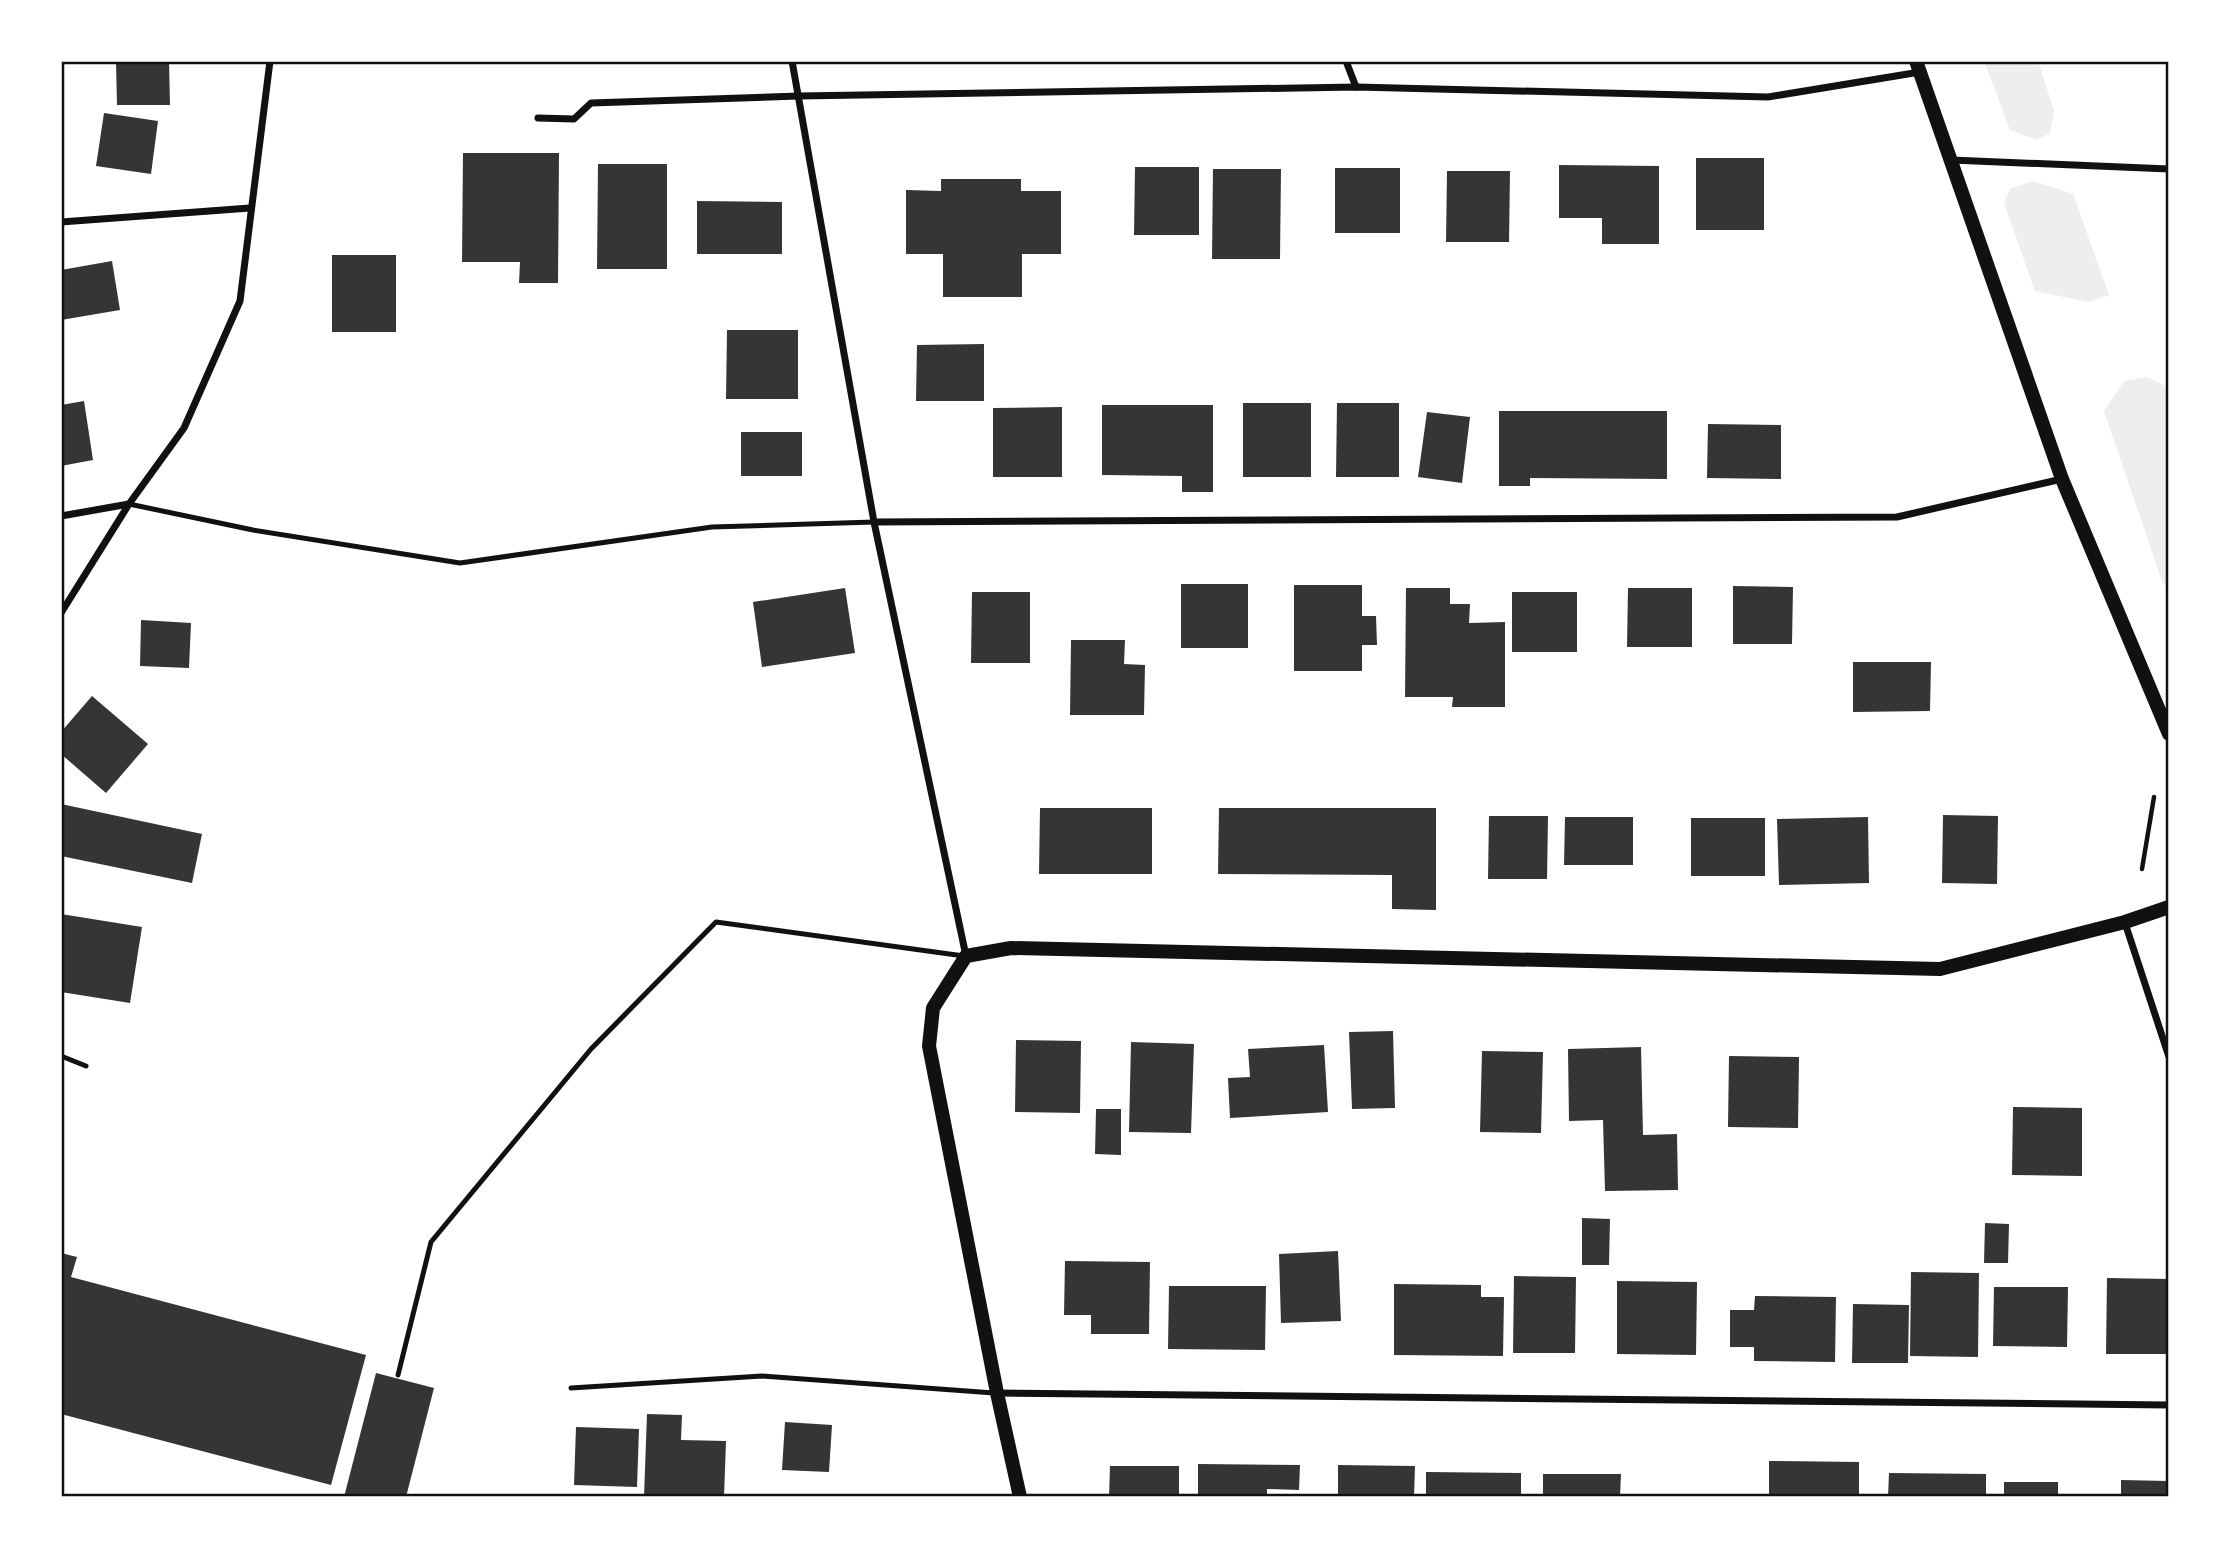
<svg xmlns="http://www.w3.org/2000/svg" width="2230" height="1558" font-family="Overpass,sans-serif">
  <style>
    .green { fill: #eee }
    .building { fill: #353535 }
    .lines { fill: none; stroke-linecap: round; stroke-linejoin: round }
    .path { stroke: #111; stroke-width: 4.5 }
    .service { stroke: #111; stroke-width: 5 }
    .minor { stroke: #111; stroke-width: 7 }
    .secondary { stroke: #111; stroke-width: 14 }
    .neatline { fill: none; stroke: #111; stroke-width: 2.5 }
  </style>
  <rect width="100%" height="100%" fill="#fff"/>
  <!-- green -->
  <g class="green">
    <polygon points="1984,61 2038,61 2054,111 2050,133 2037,140 2010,130"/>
    <polygon points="2033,181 2073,194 2109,295 2088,302 2035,291 2004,203 2010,189"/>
    <polygon points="2147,377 2164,385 2169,398 2169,591 2162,581 2104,411 2124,381"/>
  </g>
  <!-- building -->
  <g class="building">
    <polygon points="169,61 170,105 117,105 116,62"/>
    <polygon points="104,113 158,121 151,174 96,166"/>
    <polygon points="463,153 559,153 558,283 519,283 520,262 462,262"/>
    <rect x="1696" y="158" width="68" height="72"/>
    <polygon points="598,164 667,164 667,269 597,269"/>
    <polygon points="1559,165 1659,166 1659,244 1602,244 1602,218 1559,218"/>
    <polygon points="1135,167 1199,167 1199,235 1134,235"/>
    <rect x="1335" y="168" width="65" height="65"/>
    <polygon points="1213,169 1281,169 1280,259 1212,259"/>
    <polygon points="1447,171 1510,171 1509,242 1446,242"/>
    <polygon points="941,179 1021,179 1021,191 1061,191 1061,254 1022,254 1022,297 943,297 943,254 906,254 906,190 941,191"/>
    <polygon points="697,201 782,202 782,254 697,254"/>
    <rect x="332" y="255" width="64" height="77"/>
    <polygon points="112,261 120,310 61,320 61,270"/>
    <polygon points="727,330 798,330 798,399 726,399"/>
    <polygon points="984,344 984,401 916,401 917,345"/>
    <polygon points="84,401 93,460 61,466 61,405"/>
    <rect x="1243" y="403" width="68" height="74"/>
    <polygon points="1337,403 1399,403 1399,477 1336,477"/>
    <polygon points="1102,405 1213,405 1213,492 1182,492 1182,476 1102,475"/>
    <polygon points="1062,407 1062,477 993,477 993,408"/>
    <polygon points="1499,411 1667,411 1667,479 1530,478 1530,486 1499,486"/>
    <polygon points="1427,412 1470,417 1462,483 1418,477"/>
    <polygon points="1708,424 1781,425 1781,479 1707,478"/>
    <rect x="741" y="432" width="61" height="44"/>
    <rect x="1181" y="584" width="67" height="64"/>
    <polygon points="1294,585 1362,585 1362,616 1376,616 1377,645 1362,645 1362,671 1294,671"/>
    <polygon points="1733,586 1793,587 1792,644 1733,644"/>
    <polygon points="845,588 855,653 762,667 753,602"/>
    <polygon points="1406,588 1450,588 1450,604 1470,604 1469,623 1505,622 1505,707 1452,707 1453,697 1405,697"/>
    <polygon points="1628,588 1692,588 1692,647 1627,647"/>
    <polygon points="972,592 1030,592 1030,663 971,663"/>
    <rect x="1512" y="592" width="65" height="60"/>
    <polygon points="141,620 191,623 189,668 140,666"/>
    <polygon points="1071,640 1125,640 1124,664 1145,665 1144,715 1070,715"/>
    <polygon points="1853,662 1931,662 1930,711 1853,712"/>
    <polygon points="92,696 148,744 106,793 61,754 61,732"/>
    <polygon points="61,804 202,834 192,883 61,856"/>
    <polygon points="1040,808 1152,808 1152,874 1039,874"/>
    <polygon points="1219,808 1436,808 1436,910 1392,909 1392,875 1218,874"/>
    <polygon points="1943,815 1998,816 1997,884 1942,883"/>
    <polygon points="1489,816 1548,816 1547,879 1488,879"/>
    <polygon points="1565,817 1633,817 1633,865 1564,865"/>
    <polygon points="1868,817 1869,883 1779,885 1777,819"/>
    <rect x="1691" y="818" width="74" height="58"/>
    <polygon points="61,914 142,927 130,1003 61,992"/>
    <polygon points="1393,1031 1395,1108 1352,1109 1349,1032"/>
    <polygon points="1016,1040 1081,1041 1080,1113 1015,1112"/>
    <polygon points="1131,1042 1194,1044 1191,1133 1129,1132"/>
    <polygon points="1324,1045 1328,1112 1230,1118 1228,1078 1250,1077 1248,1049"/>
    <polygon points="1641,1047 1643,1135 1677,1134 1678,1190 1605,1191 1603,1120 1569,1121 1568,1049"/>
    <polygon points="1482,1051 1543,1052 1541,1133 1480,1132"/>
    <polygon points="1729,1056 1799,1057 1798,1128 1728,1127"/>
    <polygon points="2013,1107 2082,1108 2082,1176 2012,1175"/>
    <polygon points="1096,1109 1121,1109 1121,1155 1095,1154"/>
    <polygon points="1582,1218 1610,1219 1609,1265 1582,1265"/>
    <polygon points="1985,1223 2009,1224 2008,1263 1984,1263"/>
    <polygon points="1338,1251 1341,1321 1281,1323 1279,1254"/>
    <polygon points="61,1253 77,1257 71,1277 366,1355 331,1485 61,1414"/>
    <polygon points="1065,1261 1150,1262 1149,1334 1091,1334 1091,1315 1064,1315"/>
    <polygon points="1911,1272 1979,1273 1978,1357 1910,1356"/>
    <polygon points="1514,1276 1576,1277 1575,1353 1513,1353"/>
    <polygon points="2107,1278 2169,1279 2169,1354 2106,1354"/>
    <polygon points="1617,1281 1697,1282 1696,1355 1617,1354"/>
    <polygon points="1394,1284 1481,1285 1481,1297 1504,1297 1503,1356 1394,1355"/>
    <polygon points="1169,1286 1266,1286 1265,1350 1168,1349"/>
    <polygon points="1994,1287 2068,1287 2067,1347 1993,1346"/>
    <polygon points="1755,1296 1836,1297 1835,1362 1754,1361 1754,1347 1730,1347 1730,1310 1754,1310"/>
    <polygon points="1853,1304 1909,1305 1908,1363 1852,1363"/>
    <polygon points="376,1373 434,1388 406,1497 344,1497"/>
    <polygon points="647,1414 682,1415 681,1440 726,1441 724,1497 644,1497"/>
    <polygon points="785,1422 832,1425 829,1472 782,1470"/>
    <polygon points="576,1427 639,1429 637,1487 574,1485"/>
    <polygon points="1769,1461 1859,1462 1859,1497 1769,1497"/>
    <polygon points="1198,1464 1300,1465 1299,1490 1267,1489 1267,1497 1198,1497"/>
    <polygon points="1338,1465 1415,1466 1414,1497 1338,1497"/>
    <polygon points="1110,1466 1179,1466 1179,1497 1109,1497"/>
    <polygon points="1426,1472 1521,1473 1521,1497 1426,1497"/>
    <polygon points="1889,1473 1986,1474 1986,1497 1888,1497"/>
    <polygon points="1543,1474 1621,1474 1620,1497 1543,1497"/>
    <polygon points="2121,1480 2168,1481 2168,1497 2121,1497"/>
    <rect x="2004" y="1482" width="54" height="15"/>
  </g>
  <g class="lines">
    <!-- path -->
    <polyline class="path" points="2142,869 2154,797"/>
    <!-- service -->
    <g class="service">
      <polyline points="129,504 253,530 460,563 712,527 874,522"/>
      <polyline points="61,1056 86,1066"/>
      <polyline points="398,1375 431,1242 591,1049 716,922 964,956"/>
      <polyline points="571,1388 762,1376 994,1393"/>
    </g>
    <!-- minor -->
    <g class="minor">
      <polyline points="792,61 874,522 966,956"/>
      <polyline points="1346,61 1356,87"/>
      <polyline points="538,118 574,119 591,103 799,96 1356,87 1768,97 1920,72"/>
      <polyline points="1951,160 2169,169"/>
      <polyline points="61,222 250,208"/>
      <polyline points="61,516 129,504"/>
      <polyline points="874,522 1897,517 2062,479"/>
      <polyline points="61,613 129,504 184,428 240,301 270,61"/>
      <polyline points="2125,923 2169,1057"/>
      <polyline points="998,1393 2169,1405"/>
    </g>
    <!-- secondary -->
    <g class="secondary">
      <polyline points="1916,61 2062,479 2169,734"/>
      <polyline points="1020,1497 997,1393 929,1046 933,1008 966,956 1011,948 1940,969 2125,922 2169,907"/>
    </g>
  </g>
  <!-- border -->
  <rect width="2230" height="1558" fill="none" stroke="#ffffff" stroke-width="126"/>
  <rect x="63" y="63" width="2104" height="1432" class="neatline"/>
</svg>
